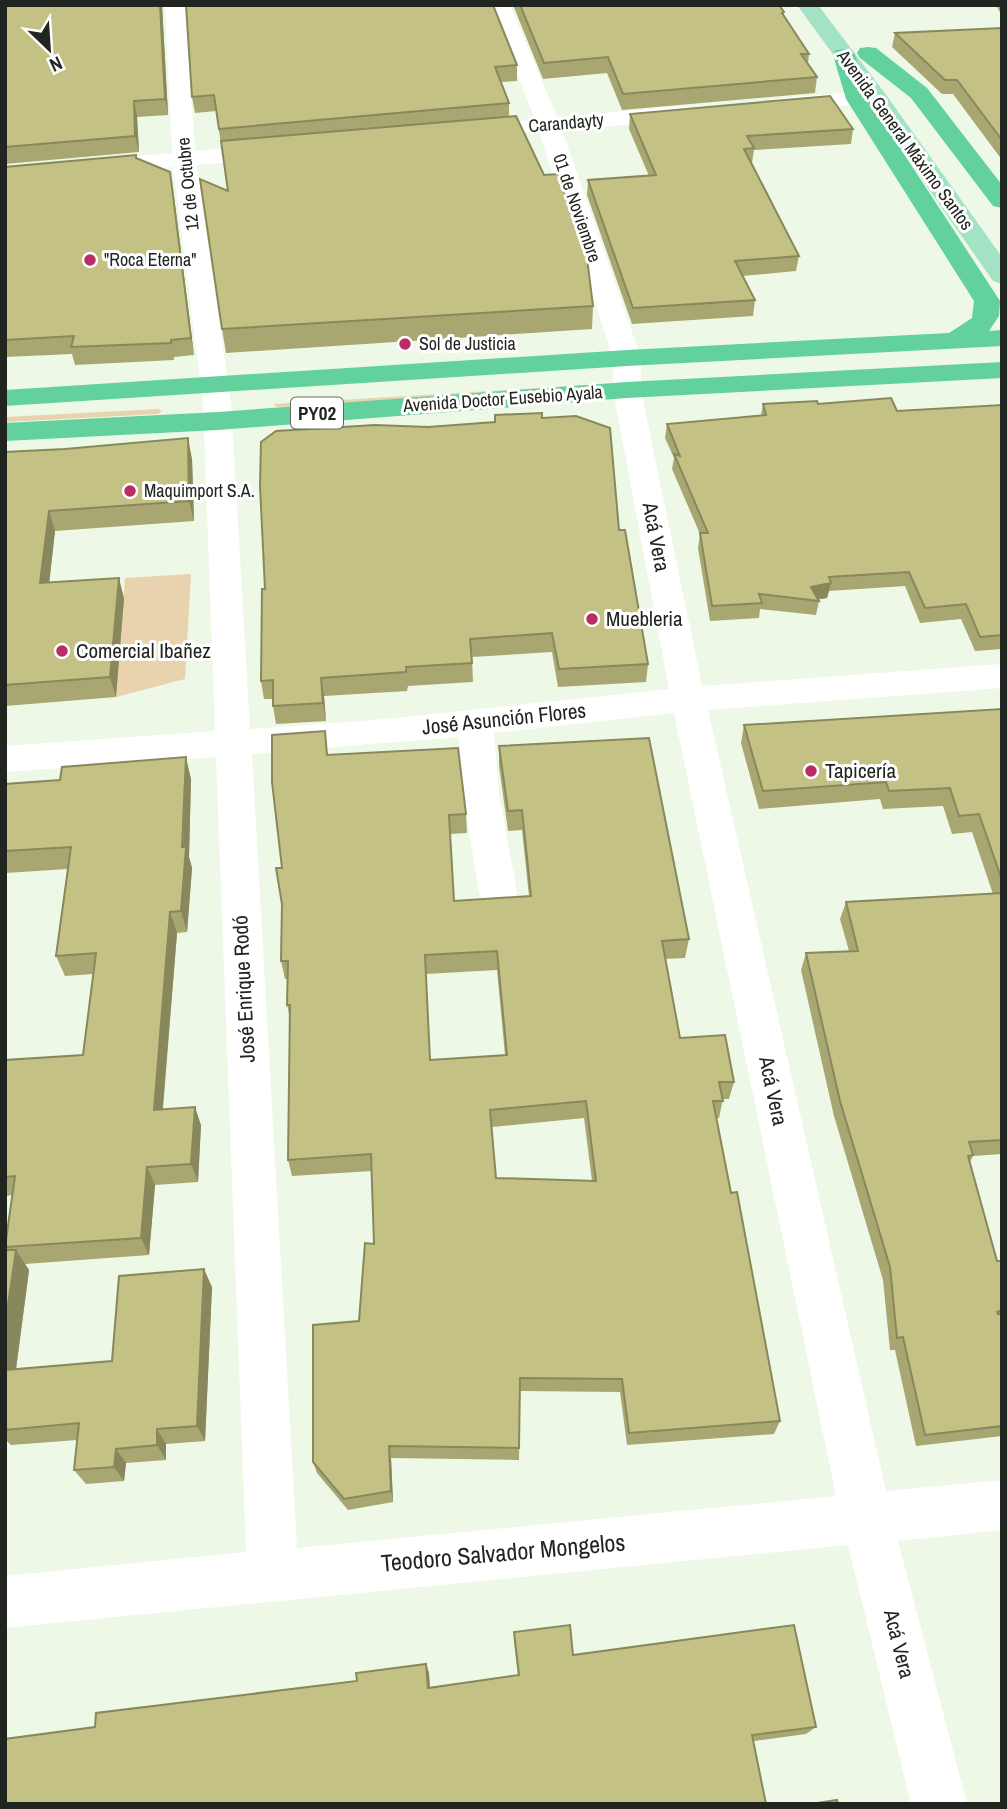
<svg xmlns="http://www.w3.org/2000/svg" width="1007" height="1809" font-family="'Archivo Narrow',sans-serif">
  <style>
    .green { fill: #e9d3af }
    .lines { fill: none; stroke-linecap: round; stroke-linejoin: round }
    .minor { fill: #fff; fill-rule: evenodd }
    .major { fill: #a1e3c4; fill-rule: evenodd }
    .highway { fill: #62d19d; fill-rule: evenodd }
    .wall { fill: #a8a772; fill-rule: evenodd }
    .shaded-wall { fill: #88885c }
    .building { fill: #c3c284; stroke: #88885c; stroke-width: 2; fill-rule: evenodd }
    .poi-dot { fill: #b92d64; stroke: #fff; stroke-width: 2.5 }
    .labels { text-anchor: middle; stroke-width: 6; stroke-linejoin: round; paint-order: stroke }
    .far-street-label { font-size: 18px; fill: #21251f; stroke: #fff }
    .far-poi-label { font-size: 18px; fill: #21251f; stroke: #fff; text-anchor: start }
    .shield { fill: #fff; stroke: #646662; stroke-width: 2 }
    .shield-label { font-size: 19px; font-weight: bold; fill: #21251f }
    .street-label { font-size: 21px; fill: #21251f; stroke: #fff }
    .poi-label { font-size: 21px; fill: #21251f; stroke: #fff; text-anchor: start }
    .near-street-label { font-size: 24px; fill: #21251f; stroke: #fff }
  </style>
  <rect width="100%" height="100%" fill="#edf8e7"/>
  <!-- green -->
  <g class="green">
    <polygon points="587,385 589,390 277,407 274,404"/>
    <polygon points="159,409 162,411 158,414 5,422 5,417"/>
    <polygon points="191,574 185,679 116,697 125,578"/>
  </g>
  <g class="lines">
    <!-- minor -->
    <g class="minor">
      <path d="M165,5H185L195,151L275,144L283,146L287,151L283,156L275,158L197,165L231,403L250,729L386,719L669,689L613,390V358L539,132H515L512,127L515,122L535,119L490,5H510L557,117L682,106L690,108L693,113L690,118L682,120L562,130L641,358V390L702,686L1002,664V688L708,710L886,1491L1002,1480V1530L898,1541L967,1804H911L848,1545L5,1628V1576L246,1552L216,757L5,772V746L215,731L203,403L173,167L5,181V167L172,153ZM674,713L836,1496L297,1548L252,754L459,737L463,794L479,892L484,903L498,907L512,903L517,892L499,794L494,733Z"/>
      <polygon points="876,90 884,92 887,97 884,102 781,112 773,110 770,105 773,100 781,98"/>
    </g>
    <!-- major -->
    <polygon class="major" points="797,5 818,5 884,92 1002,257 1002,284 993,281 868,102"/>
    <!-- highway -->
    <g class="highway">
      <polygon points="868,47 876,48 927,88 1002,185 1002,208 993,206 911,98 860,58 857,53 860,48"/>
      <polygon points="844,49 852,50 855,55 868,99 1000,301 999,316 989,331 1002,330 1002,346 627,366 5,406 5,390 627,350 949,333 972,318 974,301 846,99 833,55 836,50"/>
      <polygon points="1002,362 1002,378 627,398 218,430 5,441 5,423 218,412 627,382"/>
    </g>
  </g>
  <!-- wall -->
  <g class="wall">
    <polygon points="5,5 162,5 168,115 137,117 139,152 5,164"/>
    <polygon points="513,5 780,5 784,12 784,15 809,54 808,64 817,77 815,93 622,110 607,73 543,79"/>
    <polygon points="996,5 1002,5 1002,16"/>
    <polygon points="1002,28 1002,160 953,94 942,94 892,47 895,33"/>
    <polygon points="517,65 517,81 501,82 509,103 509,117 593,306 592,329 226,353 222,329 228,191 216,111 195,113 192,97"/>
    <polygon points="630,114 853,129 851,144 754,150 752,163 799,256 796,271 742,276 755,300 753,316 632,324 587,195 588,180 649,176 629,129"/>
    <polygon points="136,158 170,172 194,355 174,357 174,360 75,365 72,354 5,357 5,167"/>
    <polygon points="763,404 818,404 897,411 1002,405 1002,649 975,651 961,619 920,623 905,586 829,591 827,598 818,599 819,601 816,615 760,609 759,618 710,621 698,548 700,534 672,469 674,458 665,438 667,424 761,415"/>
    <polygon points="542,418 619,530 648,664 646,682 558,687 552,652 472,657 473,682 408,686 407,691 324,696 326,721 276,724 273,706 273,699 264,699 261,681 265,589 428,427"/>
    <polygon points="5,452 192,459 194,521 55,531 49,583 124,598 116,697 5,706"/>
    <polygon points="1002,709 1002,1154 973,1156 970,1162 997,1261 1002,1261 1002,1436 916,1446 895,1350 890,1350 883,1280 834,1116 801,970 806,953 849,951 840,919 846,902 993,894 972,832 952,834 943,806 883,809 880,799 759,809 741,743 744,725"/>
    <path d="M499,746L689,939L685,958L665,959L680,1038L734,1082L729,1099H723L719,1118H716L731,1193L780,1421L774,1434L627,1445L620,1392L520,1391L519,1460L391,1458L393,1502L348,1510L317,1473L313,1462L359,1321L374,1244L372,1171L292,1176L288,1160L290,1019L287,1005V979H285L281,961L282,904V868L328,755L466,814L467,833L450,834L454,901L529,896L522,830L508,831L499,766ZM497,970L505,1055L430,1060L426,974ZM584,1118L592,1181L496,1178L492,1127Z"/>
    <polygon points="191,779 189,857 192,868 187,932 177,933 163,1109 201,1125 198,1182 155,1185 149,1255 25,1264 29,1270 16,1369 112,1361 212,1287 205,1441 166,1444 166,1460 126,1463 124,1481 86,1484 74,1470 77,1440 11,1445 5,1439 5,1250 7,1250 5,1248 12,1195 5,1196 5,1060 83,1055 93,974 65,976 56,956 68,869 5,873 5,784"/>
    <polygon points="514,1632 573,1655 816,1727 806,1734 754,1741 95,1727 357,1681 426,1664 429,1673 430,1688 518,1675 514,1641"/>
  </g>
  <!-- shaded-wall -->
  <g class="shaded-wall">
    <polygon points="160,5 162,5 168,115 165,99"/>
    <polygon points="134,101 137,117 139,152 135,136"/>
    <polygon points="170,172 173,189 194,355 191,338"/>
    <polygon points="188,438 192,459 194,521 189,501"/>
    <polygon points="49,511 55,531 47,603 40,583"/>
    <polygon points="119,578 124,598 116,697 110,677"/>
    <polygon points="831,583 827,598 814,600 811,587"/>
    <polygon points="321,678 324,696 326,721 323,703"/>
    <polygon points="186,757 191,779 189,857 192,868 187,932 181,911"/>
    <polygon points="170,912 177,933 161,1128 154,1110"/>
    <polygon points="195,1107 201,1125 198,1182 191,1164"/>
    <polygon points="147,1167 155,1185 149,1255 141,1238"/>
    <polygon points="16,1250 29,1270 13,1392 5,1383 5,1325"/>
    <polygon points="204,1269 212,1287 205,1441 197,1426"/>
    <polygon points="157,1429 166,1444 166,1460 157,1445"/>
    <polygon points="389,1446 391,1458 393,1502 391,1491"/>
    <polygon points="116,1449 126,1463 124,1481 114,1467"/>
    <polygon points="426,1664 429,1673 430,1696 428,1688"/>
  </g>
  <!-- building -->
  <g class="building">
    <polygon points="5,5 160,5 165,99 134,101 135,136 5,147"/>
    <polygon points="186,5 493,5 517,65 495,67 509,103 219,129 214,95 192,97"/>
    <polygon points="520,5 779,5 784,12 782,13 809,54 801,54 817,77 623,94 608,57 544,63"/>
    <polygon points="1002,28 1002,140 957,80 945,80 895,33"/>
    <polygon points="830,96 853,129 747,136 754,148 744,149 799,256 735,261 755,300 633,308 588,180 656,175 630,114"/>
    <polygon points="516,116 544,175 558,174 587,258 593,306 222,329 200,179 228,191 221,141"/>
    <polygon points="136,155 136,158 170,172 191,338 171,340 171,343 71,347 74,336 5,340 5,167"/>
    <polygon points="891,398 897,411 1002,405 1002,635 980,637 966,604 925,608 909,572 829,577 831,583 811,587 819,601 759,594 762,603 712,606 700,533 708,533 674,454 680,456 667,424 766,415 763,404 817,401 818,404"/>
    <polygon points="542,413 542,418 576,416 610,428 619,530 625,530 648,664 559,669 552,633 470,639 472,663 406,667 406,672 321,678 323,703 273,706 273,680 261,681 262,589 265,589 260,486 261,442 276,431 375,425 428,427 495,422 495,415"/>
    <polygon points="188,438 189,501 49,511 40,583 119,578 110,677 5,685 5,452 65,449"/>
    <polygon points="1002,709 1002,880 979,814 959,816 950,788 889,791 886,782 763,791 744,725"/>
    <path d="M325,731L327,755L458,748L466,814L449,815L454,901L531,896L522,810L508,811L499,746L649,738L689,939L662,941L680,1038L725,1035L734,1082H719L723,1101H713L731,1193L737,1192L780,1421L629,1433L622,1379L520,1378L519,1448L389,1446L391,1491L344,1499L313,1462V1325L359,1321L365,1243L374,1244L371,1154L288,1160L290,1005H287L288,961H281L282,904L276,868H282L272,782V735ZM497,951L507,1055L430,1060L425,955ZM586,1101L596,1181L496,1178L490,1110Z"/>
    <polygon points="186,757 182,847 186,847 181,911 170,912 154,1110 195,1107 191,1164 147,1167 141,1238 5,1247 15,1176 5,1177 5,1060 83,1055 96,953 56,956 71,847 5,851 5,784 60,780 62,767"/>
    <polygon points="1002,893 1002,1140 969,1142 973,1155 968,1156 997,1261 1002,1261 1002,1310 997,1312 998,1314 1002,1314 1002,1426 925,1435 903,1337 897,1338 890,1267 840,1101 806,953 858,951 846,902"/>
    <polygon points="5,1250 16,1250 5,1325"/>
    <polygon points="204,1269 197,1426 157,1429 157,1445 116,1449 114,1467 74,1470 79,1423 5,1430 6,1370 112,1361 119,1276"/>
    <polygon points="570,1625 573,1655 794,1625 816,1727 752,1735 766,1804 5,1804 5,1739 95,1727 96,1713 357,1681 356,1673 426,1664 428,1688 519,1675 514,1632"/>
    <polygon points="837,1800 838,1804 811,1804"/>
  </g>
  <!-- markers -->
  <g class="poi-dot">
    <circle cx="90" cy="260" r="7"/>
    <circle cx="405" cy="344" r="7"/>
    <circle cx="130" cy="491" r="7"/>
    <circle cx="592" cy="619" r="7"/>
    <circle cx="62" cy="651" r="7"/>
    <circle cx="811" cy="771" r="7"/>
  </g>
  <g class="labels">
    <!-- far-street labels -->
    <g class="far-street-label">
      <text transform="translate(566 123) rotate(-5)" y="6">Carandayty</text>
      <text transform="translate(905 140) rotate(54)" y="6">Avenida General Máximo Santos</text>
      <text transform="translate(188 184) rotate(-96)" y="6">12 de Octubre</text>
      <text transform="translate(577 208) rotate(71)" y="6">01 de Noviembre</text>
      <text transform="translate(503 399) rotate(-4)" y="6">Avenida Doctor Eusebio Ayala</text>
    </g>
    <!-- far-poi labels -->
    <g class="far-poi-label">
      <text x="104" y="266">"Roca Eterna"</text>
      <text x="419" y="350">Sol de Justicia</text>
      <text x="144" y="497">Maquimport S.A.</text>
    </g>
    <!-- shield labels -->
    <rect class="shield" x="291" y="397.5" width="52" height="31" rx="5"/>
    <g class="shield-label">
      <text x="317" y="420">PY02</text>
    </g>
    <!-- street labels -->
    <g class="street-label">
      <text transform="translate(656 537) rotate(79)" y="7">Acá Vera</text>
      <text transform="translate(504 719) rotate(-6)" y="7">José Asunción Flores</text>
      <text transform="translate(244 989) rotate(-93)" y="7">José Enrique Rodó</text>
      <text transform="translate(773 1091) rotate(78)" y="7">Acá Vera</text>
      <text transform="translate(899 1644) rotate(76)" y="7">Acá Vera</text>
    </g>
    <!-- poi labels -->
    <g class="poi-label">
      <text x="606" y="626">Muebleria</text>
      <text x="76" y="658">Comercial Ibañez</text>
      <text x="825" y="778">Tapicería</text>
    </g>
    <!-- near-street labels -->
    <g class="near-street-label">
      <text transform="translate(503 1553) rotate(-5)" y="8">Teodoro Salvador Mongelos</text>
    </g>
  </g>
  <!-- border -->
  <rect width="1007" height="1809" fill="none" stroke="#21251f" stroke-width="14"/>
  <!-- north arrow -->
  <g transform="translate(49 49) rotate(155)" stroke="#ffffff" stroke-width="5" paint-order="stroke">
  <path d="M0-5L12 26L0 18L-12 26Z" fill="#21251f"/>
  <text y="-10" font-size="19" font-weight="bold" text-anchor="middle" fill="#21251f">N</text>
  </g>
</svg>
